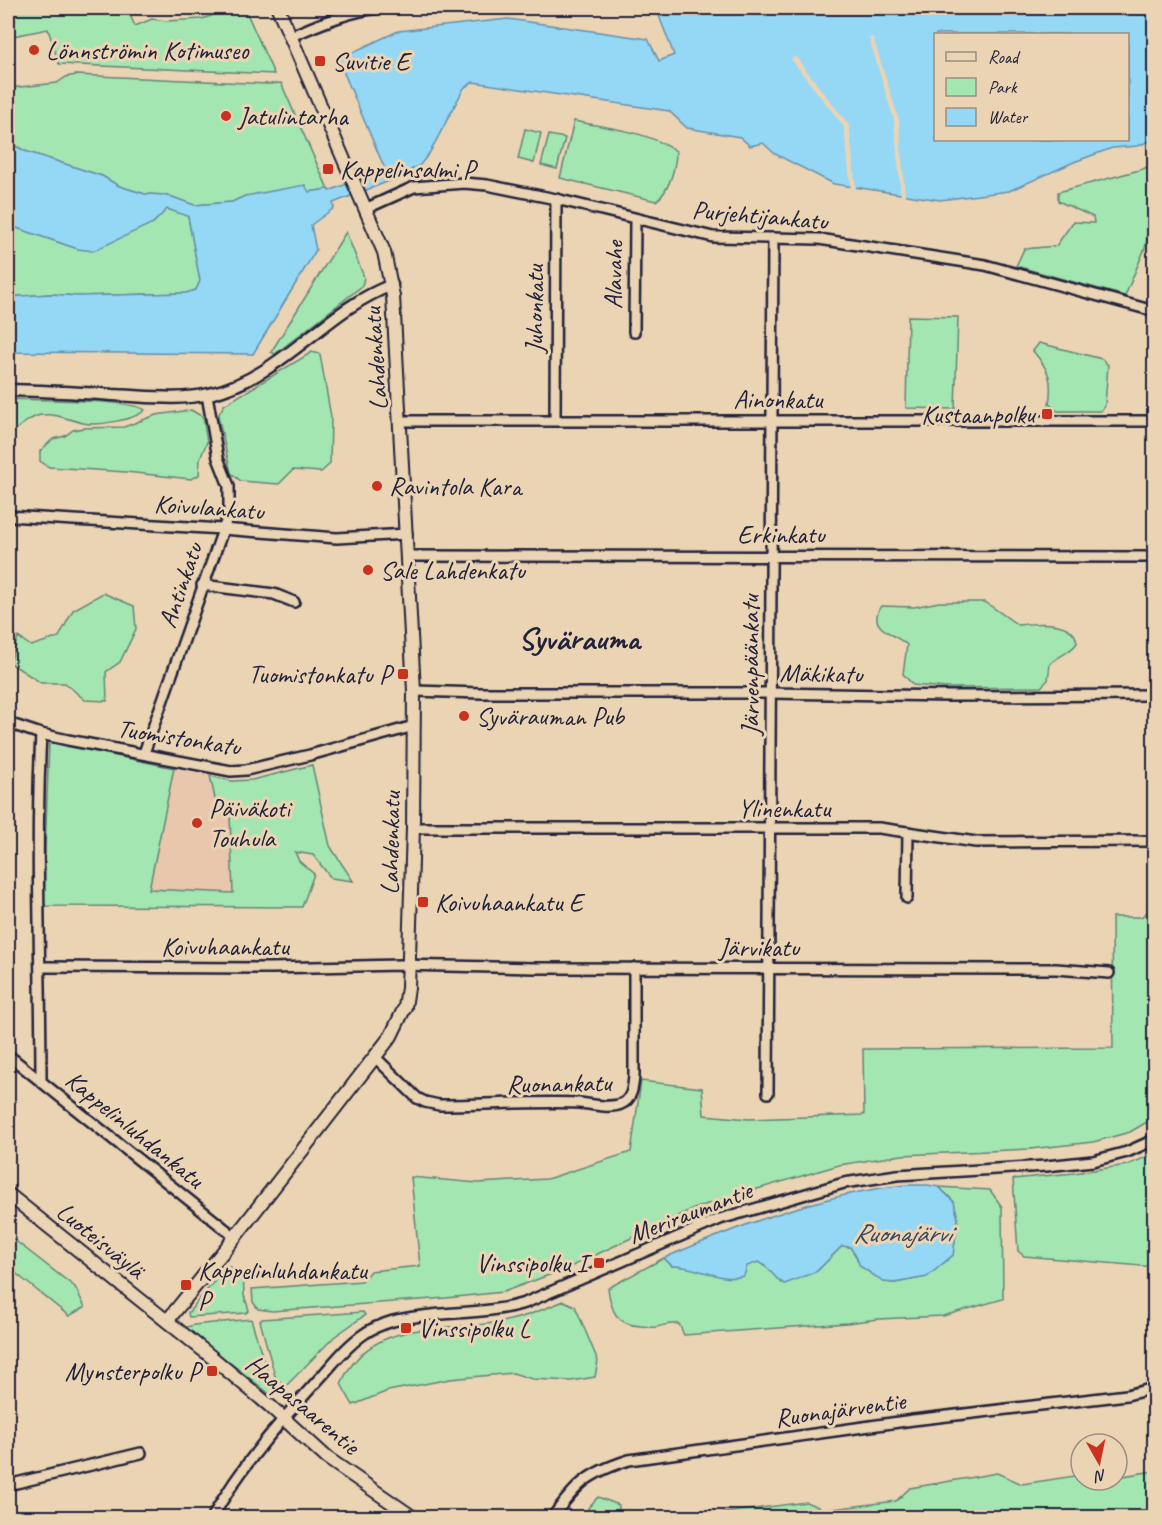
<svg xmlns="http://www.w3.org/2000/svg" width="1162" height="1525" font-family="Caveat,sans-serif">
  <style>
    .built { fill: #e8c7ad }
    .green { fill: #a3e6b1; stroke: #628476; stroke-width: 1.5 }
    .water { fill: #94d8f6; stroke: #668fab; stroke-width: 1.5; fill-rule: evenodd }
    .pier { fill: #ebd4b4 }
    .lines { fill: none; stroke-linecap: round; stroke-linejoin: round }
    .minor-casing { stroke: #22223b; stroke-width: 14 }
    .tertiary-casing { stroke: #22223b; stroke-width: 15 }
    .secondary-casing { stroke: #22223b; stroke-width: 16 }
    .minor { stroke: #ebd4b4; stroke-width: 9 }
    .tertiary { stroke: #ebd4b4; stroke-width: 10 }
    .secondary { stroke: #ebd4b4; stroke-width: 12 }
    .poi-dot { fill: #c8321e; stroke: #ebd4b4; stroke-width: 2 }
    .labels { text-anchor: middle; stroke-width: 6; stroke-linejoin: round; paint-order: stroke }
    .poi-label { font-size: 26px; fill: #22223b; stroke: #ebd4b4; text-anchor: start }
    .street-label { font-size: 26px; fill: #22223b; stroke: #ebd4b4 }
    .water-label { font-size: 27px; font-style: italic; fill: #394660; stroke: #ebd4b4 }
    .district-label { font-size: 32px; font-weight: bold; fill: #22223b; stroke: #ebd4b4 }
  </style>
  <rect width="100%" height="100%" fill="#ebd4b4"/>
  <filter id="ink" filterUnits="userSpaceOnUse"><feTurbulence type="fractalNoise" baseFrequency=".0167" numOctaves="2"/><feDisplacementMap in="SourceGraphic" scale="12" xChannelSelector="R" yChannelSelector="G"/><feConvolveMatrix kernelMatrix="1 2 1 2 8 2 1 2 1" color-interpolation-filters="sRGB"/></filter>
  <g filter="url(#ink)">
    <!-- built -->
    <polygon class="built" points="174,768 210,776 216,803 230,815 233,893 149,889"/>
    <!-- green -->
    <g class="green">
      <polygon points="8,8 102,8 129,13 135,26 152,19 167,21 202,19 234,8 245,9 274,74 59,64 48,29 8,37"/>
      <polygon points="76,75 268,84 281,83 328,189 309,192 245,196 232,202 194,205 167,195 145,194 119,186 102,176 25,151 8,142 8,91 10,88 57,83 66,77"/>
      <path d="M574,121C607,128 648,131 676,151C676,167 669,192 656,201L560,178Z"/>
      <polygon points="525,129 541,133 534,163 518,159"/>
      <polygon points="549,135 565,138 557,169 541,165"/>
      <polygon points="1154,163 1154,209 1145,248 1125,296 1016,266 1024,249 1056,246 1073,222 1094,223 1093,217 1058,201 1058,192 1143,169"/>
      <polygon points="167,209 188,216 200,281 196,290 186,293 79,296 50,294 8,297 8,225 78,249 153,223"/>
      <polygon points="346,232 364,277 362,286 275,354 271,352"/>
      <polygon points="908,316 958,317 955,409 906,408"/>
      <path d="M1039,343L1102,359L1108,365L1105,405L1101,411H1057L1049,404C1053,379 1049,370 1033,351Z"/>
      <polygon points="312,352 320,354 331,417 330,464 321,472 293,470 279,484 241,481 231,473 218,416 224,405"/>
      <path d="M8,399C32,400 130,399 145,410C135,420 97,426 83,423C70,420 55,413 41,415C30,417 14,430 8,438Z"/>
      <polygon points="191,410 203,417 207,442 200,459 199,475 191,479 126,472 49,467 40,461 40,451 53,439 65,436 73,430 84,428 124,427 156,415"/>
      <polygon points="103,593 134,606 136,629 120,662 106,672 107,701 85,700 65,683 41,683 10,663 18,637 31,646 59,637 73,610"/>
      <path d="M939,602H985L1018,625C1036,623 1075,619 1077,643C1069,654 1059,655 1050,664L1048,680L1041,687L946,688L913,685L903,674L907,645C895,633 866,629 881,606L914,607Z"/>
      <polygon points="49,742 174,768 149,889 233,893 230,815 216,803 210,776 232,781 252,780 312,765 330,846 353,881 331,878 313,855 295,852 299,861 314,874 302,907 43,906"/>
      <polygon points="1154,906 1154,1118 1130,1132 1093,1142 1030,1149 902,1155 839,1165 710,1203 686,1212 568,1268 503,1292 446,1298 272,1311 258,1309 253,1302 252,1289 362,1281 370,1271 420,1266 411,1177 478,1183 547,1179 631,1152 641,1081 702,1088 704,1115 749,1119 864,1115 863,1049 1113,1048 1112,917 1141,917"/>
      <polygon points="1154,1154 1154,1267 1024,1256 1018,1251 1013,1179 1074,1173 1127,1165"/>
      <path d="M939,1187L990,1190L1002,1207L1003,1299L943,1316L878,1319L847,1323L684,1335L679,1324C668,1323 666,1325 656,1327C652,1328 646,1326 641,1326C616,1325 611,1311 608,1288L664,1258L672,1266C681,1266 688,1268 696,1268C713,1270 742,1268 758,1262L770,1270L781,1283L817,1271L842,1246L850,1247L856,1256L860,1266L884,1282L895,1283L926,1277L953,1255L956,1234L958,1219L954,1202Z"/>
      <polygon points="8,1235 75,1287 85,1307 69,1316 8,1267"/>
      <polygon points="227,1266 243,1272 244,1295 249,1310 246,1313 189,1317 188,1313"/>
      <path d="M564,1301L575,1306L598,1361L595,1377L571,1381L532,1379L513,1373L450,1379L388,1391L353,1405L341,1384C368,1320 436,1331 494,1323C519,1320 541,1310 564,1301Z"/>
      <polygon points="363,1312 365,1315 334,1337 285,1387 275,1376 260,1321 262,1319"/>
      <polygon points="251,1319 269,1378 275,1389 275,1392 271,1395 187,1329 187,1327 194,1325"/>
      <polygon points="1154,1471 1154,1517 693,1517 806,1502 825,1510 896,1501 910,1488 997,1473 1022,1484 1081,1475 1081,1480 1117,1480 1117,1477"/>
      <polygon points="598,1497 619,1505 618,1517 589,1517 588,1508"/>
    </g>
    <!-- water -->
    <g class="water">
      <path d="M656,8H1154V139L1138,146L1112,148L1074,162L1009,191L940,200L834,184L775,154L763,143L750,146L740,137L687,128L669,111L473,82L464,88L430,152L420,165L392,180L333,203L334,208L311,225L316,250L253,354L8,352V297L50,294L79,296L186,293L196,290L200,281L188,216L167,209L153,223L93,251L78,249L8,225V142L25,151L102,176L119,186L145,194L167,195L194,205L232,202L245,196L305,185L309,192L328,189L329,191L385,169L338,59L398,31L508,19L648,39L659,61L674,55ZM936,34H1128V140H936Z"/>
      <path d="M905,1185H927L939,1187L954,1202L958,1219L953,1255L927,1277L894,1283L884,1282L860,1266L856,1256L850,1247L842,1246L817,1271L785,1284C774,1280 770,1266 758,1262L747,1266L744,1276C720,1283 696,1265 672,1266L664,1258C741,1225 821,1194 905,1185Z"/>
    </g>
    <!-- pier -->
    <g class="pier">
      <polygon points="873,37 899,120 905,197 901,197 894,120 869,38"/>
      <polygon points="795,56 849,125 856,189 851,189 844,127 791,59"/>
    </g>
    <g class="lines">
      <defs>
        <g id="minor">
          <path d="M291,36C320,24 348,11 380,8"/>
          <polyline points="365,209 414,187 464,183 487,185 556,199 713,237 819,239 985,265 1154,311"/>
          <polyline points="634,332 635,219"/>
          <polyline points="555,420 556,199"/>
          <polyline points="401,421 1154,421"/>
          <polyline points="8,516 222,529 337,538 407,534"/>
          <polyline points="408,556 1154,557"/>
          <polyline points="202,585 274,594 294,602"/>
          <polyline points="414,691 481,693 770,693 949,696 1154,695"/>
          <polyline points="8,723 41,734 68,740 231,771 246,770 310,755 414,726"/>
          <polyline points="144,753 229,513 229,486 218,458 207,395"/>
          <polyline points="413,828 879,828 976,842 1154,841"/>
          <polyline points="907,898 908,832"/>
          <polyline points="41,967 271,968 399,965 535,968 1056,969 1109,973"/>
          <polyline points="8,1055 235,1237"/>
          <path d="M375,1057L417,1098L425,1102L439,1105C485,1105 533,1101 579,1103C592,1104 609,1109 621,1104C632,1100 633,1087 634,1076V968"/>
          <path d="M41,1081C41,965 35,850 41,734"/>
          <polyline points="768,1093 773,238"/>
          <polyline points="8,1485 141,1453"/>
          <path d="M212,1518C241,1466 279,1423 318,1380C333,1364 346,1346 364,1334C372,1328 383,1324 393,1321C436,1310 482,1316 525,1303L720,1219L844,1183L897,1175L1046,1166L1093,1161L1127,1152L1154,1140"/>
          <path d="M552,1518C577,1483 588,1473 629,1460L913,1420L1127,1395L1154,1388"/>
        </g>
        <path id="tertiary" d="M8,390C43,391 78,392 113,395C144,396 178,401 209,394C227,390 247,381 263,371C307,344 343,303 392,285"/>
        <g id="secondary">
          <polyline points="8,1194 203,1350 270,1406 327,1458 414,1518"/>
          <polyline points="167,1321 235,1237 391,1036 405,1007 408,988 413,828 414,691 393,296 384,252 278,8"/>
        </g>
      </defs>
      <!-- minor casing -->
      <use href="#minor" class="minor-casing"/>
      <!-- tertiary casing -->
      <use href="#tertiary" class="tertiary-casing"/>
      <!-- secondary casing -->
      <use href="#secondary" class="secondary-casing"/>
      <!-- minor -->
      <use href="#minor" class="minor"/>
      <!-- tertiary -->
      <use href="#tertiary" class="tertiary"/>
      <!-- secondary -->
      <use href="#secondary" class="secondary"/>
    </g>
  </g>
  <!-- markers -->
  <g class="poi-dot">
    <circle cx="34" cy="50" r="6"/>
    <rect x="314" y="55" width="12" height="12" rx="3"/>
    <circle cx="226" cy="116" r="6"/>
    <rect x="322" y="163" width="12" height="12" rx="3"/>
    <rect x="1041" y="408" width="12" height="12" rx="3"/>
    <circle cx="377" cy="486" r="6"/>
    <circle cx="368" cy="570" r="6"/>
    <rect x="397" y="668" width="12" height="12" rx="3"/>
    <circle cx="464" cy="716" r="6"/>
    <circle cx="197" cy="823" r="6"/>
    <rect x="417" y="896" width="12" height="12" rx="3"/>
    <rect x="593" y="1257" width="12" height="12" rx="3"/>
    <rect x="180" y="1279" width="12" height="12" rx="3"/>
    <rect x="400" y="1322" width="12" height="12" rx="3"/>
    <rect x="206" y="1365" width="12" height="12" rx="3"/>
  </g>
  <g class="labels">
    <!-- poi labels -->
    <g class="poi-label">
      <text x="46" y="59">Lönnströmin Kotimuseo</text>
      <text x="332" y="70">Suvitie E</text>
      <text x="238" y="125">Jatulintarha</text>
      <text x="340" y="178">Kappelinsalmi P</text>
      <text x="1035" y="423" text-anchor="end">Kustaanpolku</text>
      <text x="389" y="495">Ravintola Kara</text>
      <text x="380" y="579">Sale Lahdenkatu</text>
      <text x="391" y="683" text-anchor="end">Tuomistonkatu P</text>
      <text x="476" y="725">Syvärauman Pub</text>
      <text x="209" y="817">Päiväkoti<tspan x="209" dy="30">Touhula</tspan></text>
      <text x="435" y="911">Koivuhaankatu E</text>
      <text x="587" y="1272" text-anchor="end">Vinssipolku I</text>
      <text x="198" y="1279">Kappelinluhdankatu<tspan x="198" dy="30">P</tspan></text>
      <text x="418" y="1337">Vinssipolku L</text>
      <text x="200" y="1380" text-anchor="end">Mynsterpolku P</text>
    </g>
    <!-- street labels -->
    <g class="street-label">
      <text transform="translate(760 215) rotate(5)" y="9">Purjehtijankatu</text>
      <text transform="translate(613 275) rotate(-89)" y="9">Alavahe</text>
      <text transform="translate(534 309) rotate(-90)" y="9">Juhonkatu</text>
      <text transform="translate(375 359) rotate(-94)" y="9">Lahdenkatu</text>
      <text x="778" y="408">Ainonkatu</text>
      <text transform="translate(209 507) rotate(4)" y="9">Koivulankatu</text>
      <text x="781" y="543">Erkinkatu</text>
      <text transform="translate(180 585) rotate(-71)" y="9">Antinkatu</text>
      <text transform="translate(750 665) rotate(-90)" y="9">Järvenpäänkatu</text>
      <text transform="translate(821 673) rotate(1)" y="9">Mäkikatu</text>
      <text transform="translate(179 737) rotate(9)" y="9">Tuomistonkatu</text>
      <text x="784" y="817">Ylinenkatu</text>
      <text transform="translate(390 843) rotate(-89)" y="9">Lahdenkatu</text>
      <text x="225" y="955">Koivuhaankatu</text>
      <text x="759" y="956">Järvikatu</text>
      <text transform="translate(559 1083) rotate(-1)" y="9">Ruonankatu</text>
      <text transform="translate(135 1129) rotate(39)" y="9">Kappelinluhdankatu</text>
      <text transform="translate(690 1212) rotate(-21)" y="9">Meriraumantie</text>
      <text transform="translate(101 1240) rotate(39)" y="9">Luoteisväylä</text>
      <text transform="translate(303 1404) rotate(40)" y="9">Haapasaarentie</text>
      <text transform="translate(840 1409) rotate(-8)" y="9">Ruonajärventie</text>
    </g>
    <!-- water labels -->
    <g class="water-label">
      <text x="902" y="1242">Ruonajärvi</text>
    </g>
    <!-- district labels -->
    <g class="district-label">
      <text x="579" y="649">Syvärauma</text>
    </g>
  </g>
  <!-- margin -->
  <rect width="1162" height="1525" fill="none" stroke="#ebd4b4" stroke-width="30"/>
  <rect x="15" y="15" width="1132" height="1495" fill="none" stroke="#22223b" stroke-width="2" filter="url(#ink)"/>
  <!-- legend -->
  <rect x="934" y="33" width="195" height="108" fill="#ebd4b4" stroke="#9b8d84" stroke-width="1.5"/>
  <rect x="946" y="52" width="30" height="9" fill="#ebd4b4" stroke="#9b8d84" stroke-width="1.5"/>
  <text x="988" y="63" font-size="18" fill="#22223b">Road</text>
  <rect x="946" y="78" width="30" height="18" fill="#a3e6b1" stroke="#9b8d84" stroke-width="1.5"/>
  <text x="988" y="93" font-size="18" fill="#22223b">Park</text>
  <rect x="946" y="108" width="30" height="18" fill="#94d8f6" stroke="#9b8d84" stroke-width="1.5"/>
  <text x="988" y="123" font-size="18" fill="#22223b">Water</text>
  <!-- north arrow -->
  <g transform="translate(1099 1462) rotate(171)"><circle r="28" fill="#ebd4b4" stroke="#9b8d84" stroke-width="1.5"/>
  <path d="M0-4.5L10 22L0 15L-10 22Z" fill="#c8321e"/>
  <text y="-9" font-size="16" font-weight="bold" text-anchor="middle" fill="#22223b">N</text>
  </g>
</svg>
